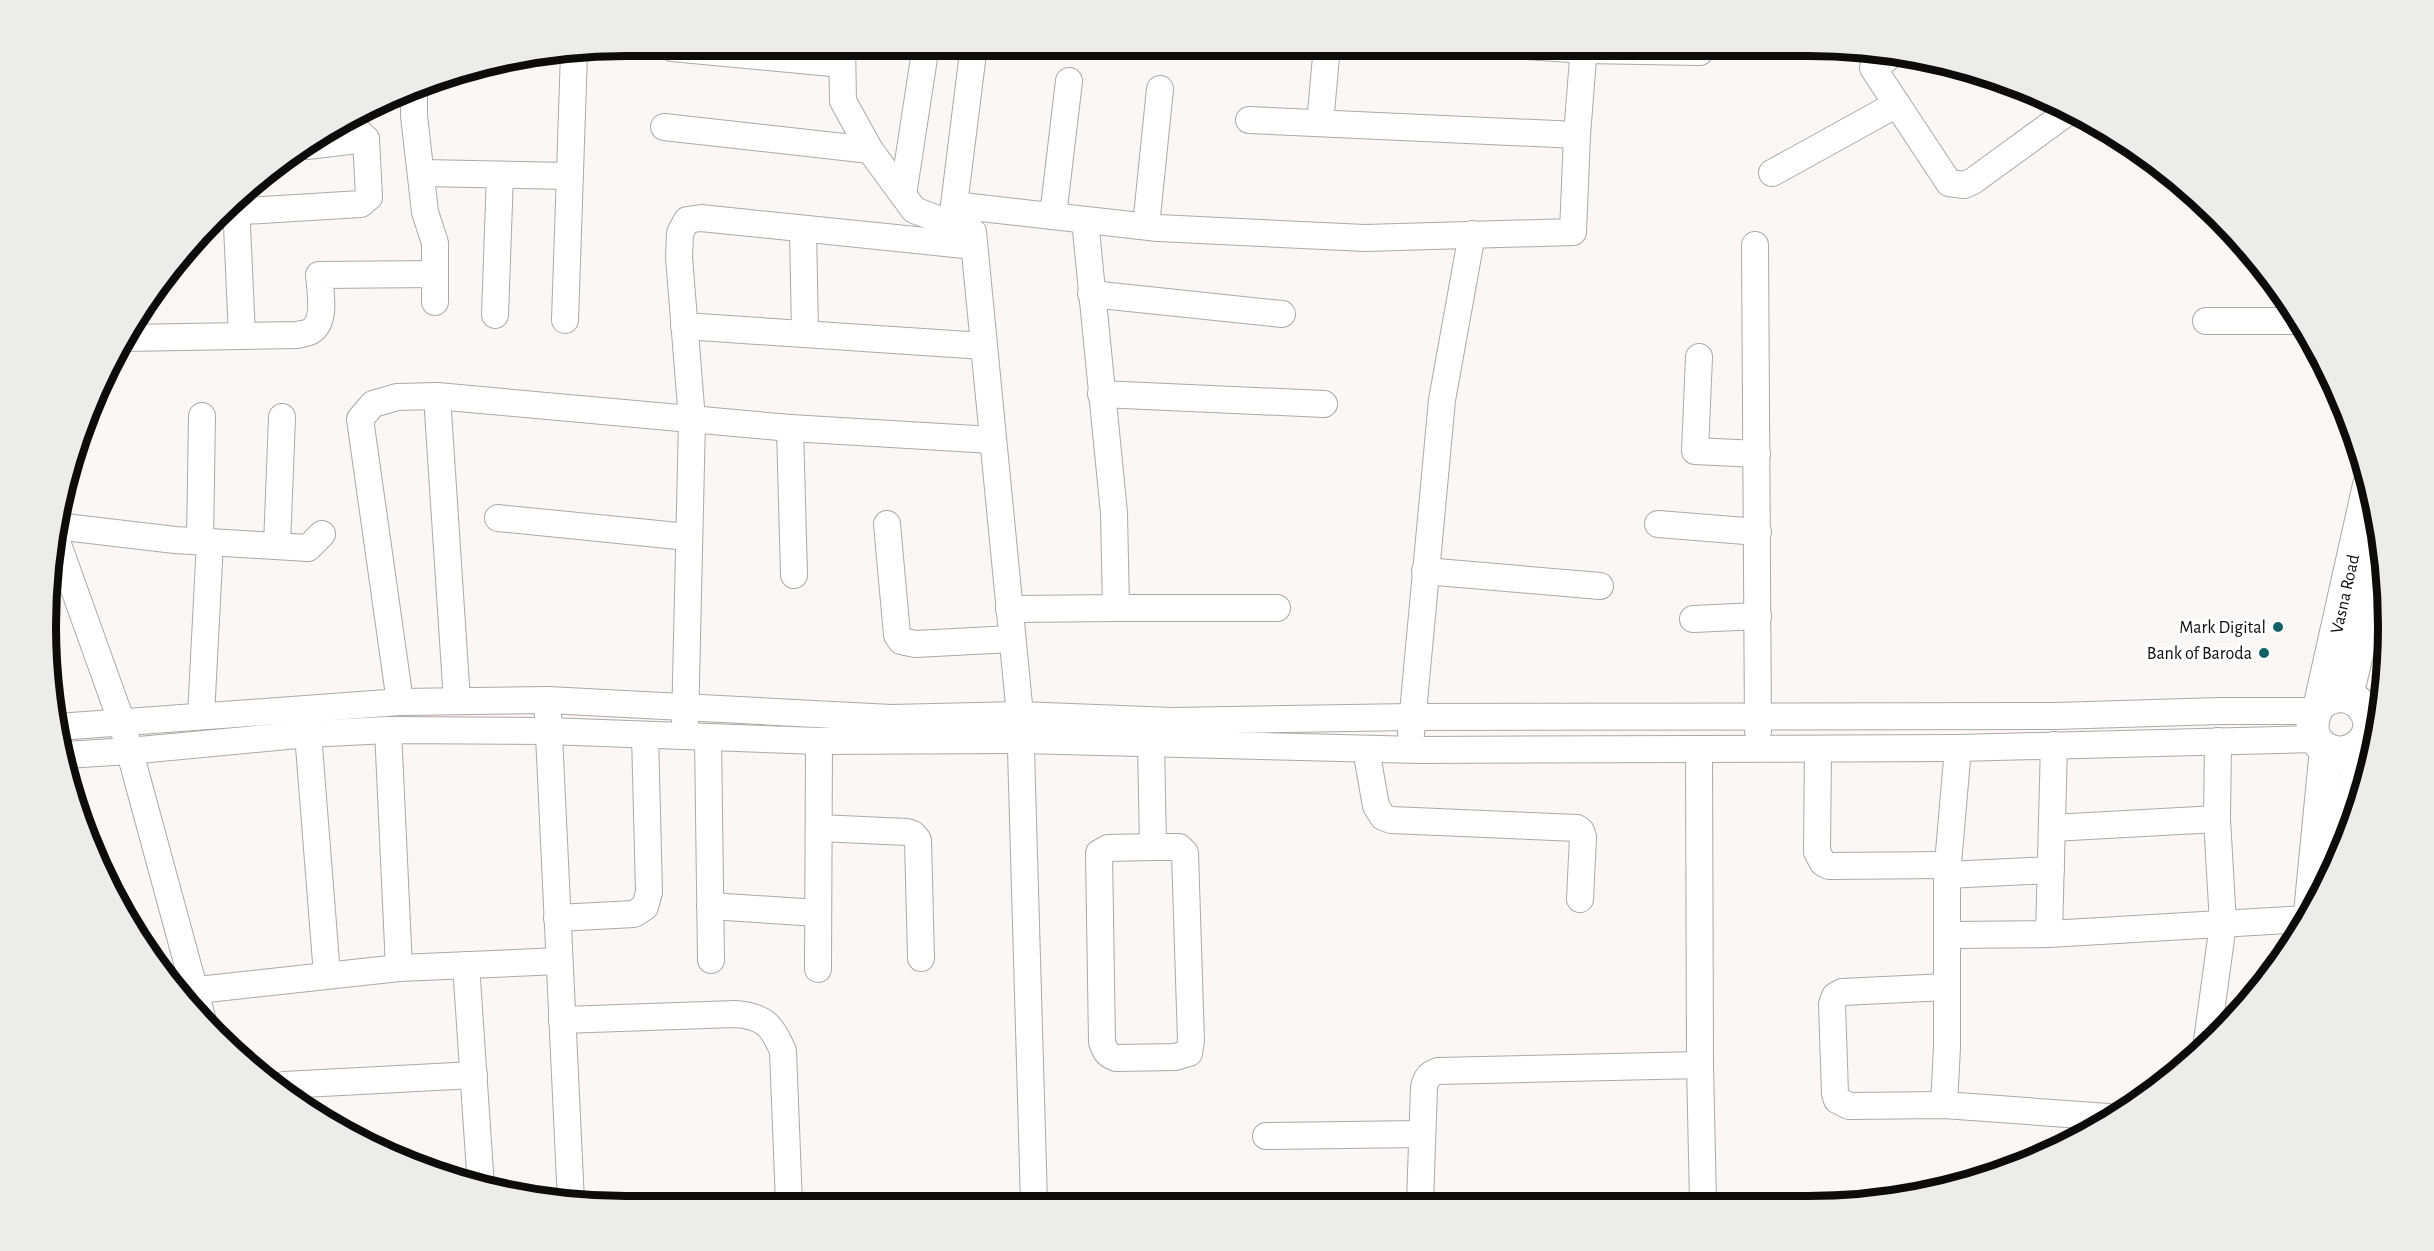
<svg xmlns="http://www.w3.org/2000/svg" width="2434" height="1251" font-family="'Alegreya Sans',sans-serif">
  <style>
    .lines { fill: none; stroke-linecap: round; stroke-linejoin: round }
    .minor-casing { stroke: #aca9a6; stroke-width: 28 }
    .major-casing { stroke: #aca9a6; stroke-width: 34 }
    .minor { stroke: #fff; stroke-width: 26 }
    .major { stroke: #fff; stroke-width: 32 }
    .poi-dot { fill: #116266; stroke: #fff; stroke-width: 2 }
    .labels { text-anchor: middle; stroke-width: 6; stroke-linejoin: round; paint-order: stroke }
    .street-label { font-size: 18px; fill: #0d0c0b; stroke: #fff }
    .poi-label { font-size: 18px; fill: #0d0c0b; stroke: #fff; text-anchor: end }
    .rim { fill: none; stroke: #0d0c0b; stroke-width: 8 }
  </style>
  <rect width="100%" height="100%" fill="#faf7f4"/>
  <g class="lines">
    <defs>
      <g id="minor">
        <polyline points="842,45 843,101 870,150 914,210 973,232 1020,715 1034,1203"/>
        <polyline points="1527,46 1584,50 1700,52"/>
        <polyline points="672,48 842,64"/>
        <polyline points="1893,54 1873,68 1949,183 1964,185 1973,181 2072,109"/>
        <polyline points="414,89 414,116 425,212 435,243 435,302"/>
        <polyline points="1249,120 1577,135"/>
        <polyline points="1320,123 1327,46"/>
        <polyline points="664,127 870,150"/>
        <polyline points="307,146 366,139"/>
        <polyline points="422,173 570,176"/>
        <polyline points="1772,173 1897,104"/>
        <polyline points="903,195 926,45"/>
        <polyline points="236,203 242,336"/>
        <polyline points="954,205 1158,228 1365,238 1573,232 1577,135 1584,46"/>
        <polyline points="228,212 361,204 369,197 366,139 350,124"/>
        <polyline points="1053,216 1069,81"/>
        <polyline points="952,221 974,45"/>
        <polyline points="1146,226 1160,89"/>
        <polyline points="803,229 805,334"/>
        <polyline points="1755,245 1758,731"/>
        <polyline points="1091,294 1282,314"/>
        <polyline points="495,315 500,175"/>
        <polyline points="565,320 574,53"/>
        <polyline points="2206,321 2301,321"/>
        <polyline points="684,326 983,346"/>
        <path d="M124,338L297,335C301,334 308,333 311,331C327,321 320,291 319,275L435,274"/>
        <polyline points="1699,357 1695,451 1757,454"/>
        <polyline points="1101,394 1324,404"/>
        <polyline points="437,396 457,701"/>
        <polyline points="790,428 794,575"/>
        <polyline points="498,518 688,537"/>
        <polyline points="887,524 897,635 901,641 915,644 1012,639"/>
        <polyline points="1658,524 1758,532"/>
        <polyline points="56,526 175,540 308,548 322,534"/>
        <polyline points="55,536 122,723 203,1021"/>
        <polyline points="200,541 202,416"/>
        <polyline points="277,546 282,417"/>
        <polyline points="1425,571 1600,586"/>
        <polyline points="1116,608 1277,608"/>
        <polyline points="1009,609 1116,608 1114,513 1085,220"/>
        <polyline points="1693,619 1758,616"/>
        <polyline points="400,702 360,419 373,404 397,397 437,396 790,428 992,440"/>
        <polyline points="548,714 571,1202"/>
        <polyline points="201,716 210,542"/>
        <polyline points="685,725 692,420 679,257 680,233 687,220 701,218 974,246"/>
        <polyline points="58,727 400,702 548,700 891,718 1020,715 1172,721 1411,717 2055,716 2219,711 2315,711"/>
        <polyline points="388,730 399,968"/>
        <polyline points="308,734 327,975"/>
        <polyline points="1411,734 1442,400 1472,234"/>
        <polyline points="708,738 711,960"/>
        <path d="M1151,743L1153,847H1179L1185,853L1191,1041L1189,1053L1175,1057L1116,1058C1107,1055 1105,1051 1102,1042L1099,853L1108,848L1153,847"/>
        <polyline points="1366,749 1376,806 1383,817 1391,820 1577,828 1581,831 1583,837 1580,899"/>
        <polyline points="1818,749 1817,852 1823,863 1829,866 1948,865"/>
        <polyline points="1699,750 1700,1065"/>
        <polyline points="66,755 129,751 308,734 388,730 548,731 819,741 1020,740 1419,750 1958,748 2316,739"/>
        <polyline points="819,828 907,832 913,834 918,840 921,958"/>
        <polyline points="2052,828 2217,819"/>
        <polyline points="1947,875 2051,870"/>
        <polyline points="710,906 818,913"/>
        <polyline points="557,918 634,914 645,907 649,892 645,735"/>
        <polyline points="2049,934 2054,745"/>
        <polyline points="1947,935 2049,934 2306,919"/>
        <polyline points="466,965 481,1187"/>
        <polyline points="818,969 819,741"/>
        <polyline points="1947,987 1842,992 1835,996 1832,1004 1835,1094 1837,1100 1849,1106 1944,1105 2108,1117"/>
        <polyline points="180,992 399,968 559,961"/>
        <path d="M562,1020L735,1014C764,1016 772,1025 783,1051L789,1204"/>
        <polyline points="2207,1041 2223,924 2217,819 2218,741"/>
        <polyline points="284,1085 474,1075"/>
        <polyline points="1944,1105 1947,1047 1947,875 1958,748"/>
        <polyline points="1266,1136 1421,1134"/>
        <path d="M1420,1202L1424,1087C1426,1078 1429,1074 1438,1071L1700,1065L1703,1202"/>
      </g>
      <g id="major">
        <polyline points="2347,696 2383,543"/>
        <path id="s1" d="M2320,704C2356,677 2389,728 2355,748C2347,753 2338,754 2329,750C2309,742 2309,720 2320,704L2369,485"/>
        <polyline points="2349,830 2359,746"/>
        <polyline points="2310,913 2326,749"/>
      </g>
    </defs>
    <!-- minor casing -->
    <use href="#minor" class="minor-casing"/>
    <!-- major casing -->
    <use href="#major" class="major-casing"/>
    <!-- minor -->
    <use href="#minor" class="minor"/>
    <!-- major -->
    <use href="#major" class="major"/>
  </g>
  <!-- markers -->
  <g class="poi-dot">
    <circle cx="2278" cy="627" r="6"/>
    <circle cx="2264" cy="653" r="6"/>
  </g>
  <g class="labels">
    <!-- street labels -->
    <g class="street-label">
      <text dy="6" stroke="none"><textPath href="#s1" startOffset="290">Vasna Road</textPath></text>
    </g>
    <!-- poi labels -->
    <g class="poi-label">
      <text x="2266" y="633">Mark Digital</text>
      <text x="2252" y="659">Bank of Baroda</text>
    </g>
  </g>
  <!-- crop -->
  <path d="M0 0H2434V1251H0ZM626 56H1808A570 570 0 0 1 2378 626V626A570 570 0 0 1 1808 1196H626A570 570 0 0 1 56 626V626A570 570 0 0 1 626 56Z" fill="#ececeb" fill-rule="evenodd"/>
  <path class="rim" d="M626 56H1808A570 570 0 0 1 2378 626V626A570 570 0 0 1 1808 1196H626A570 570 0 0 1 56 626V626A570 570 0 0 1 626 56Z"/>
</svg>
